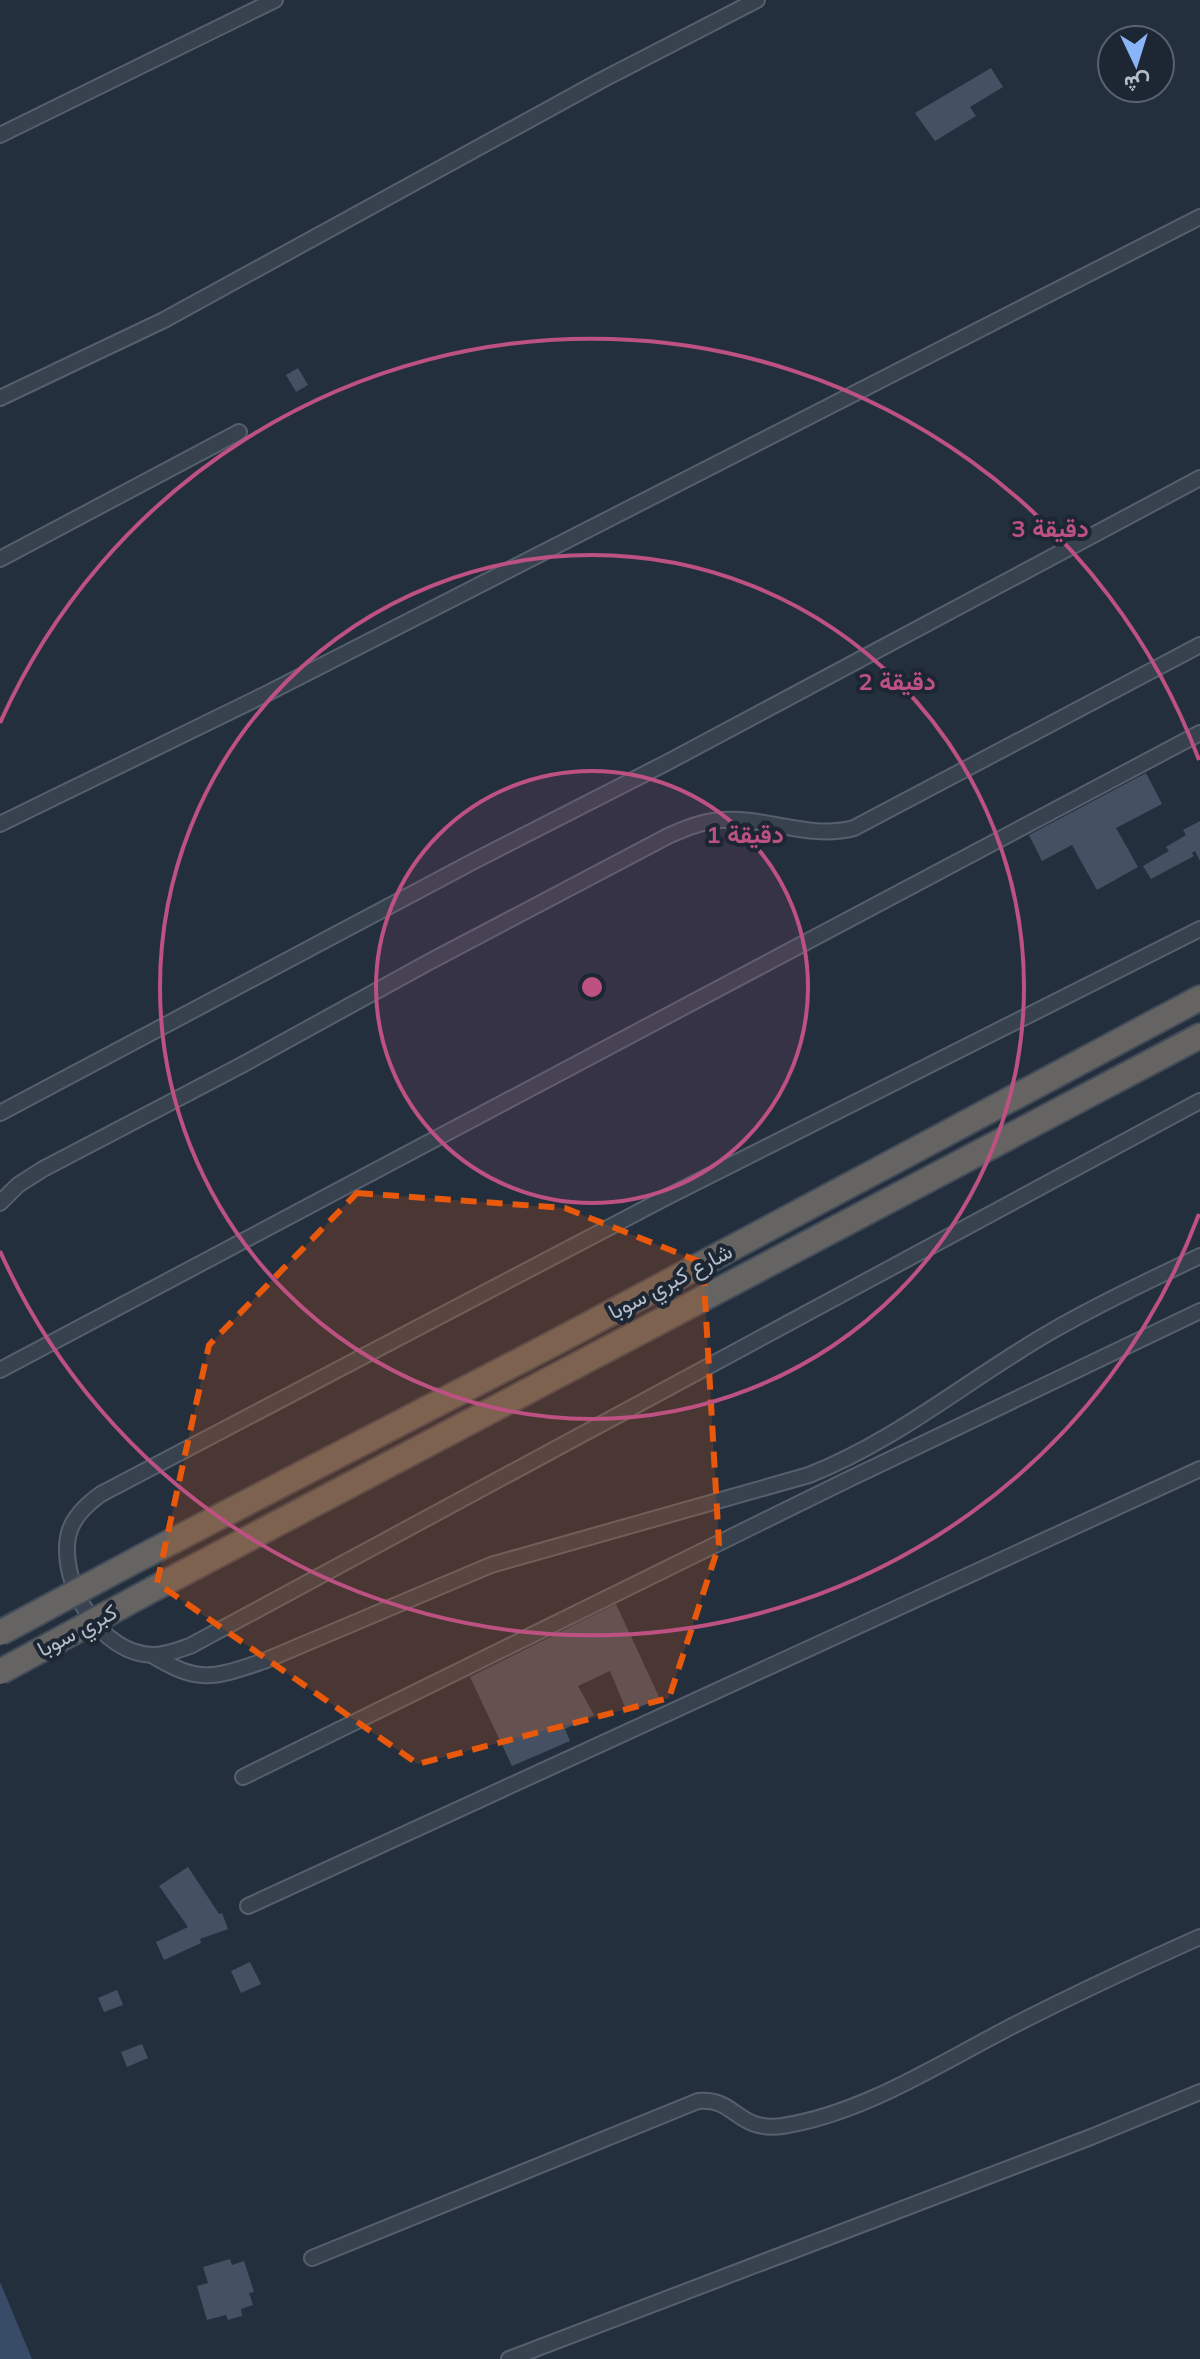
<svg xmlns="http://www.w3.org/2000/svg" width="1200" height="2359" font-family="Mulish,Vazirmatn,sans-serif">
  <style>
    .water { fill: #394c67 }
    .building { fill: #455162 }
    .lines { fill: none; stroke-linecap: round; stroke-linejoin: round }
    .minor-casing { stroke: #565f6c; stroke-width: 18 }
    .trunk-casing { stroke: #434c59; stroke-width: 28 }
    .minor { stroke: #38414e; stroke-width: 14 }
    .trunk { stroke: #656462; stroke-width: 24 }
    .trunk-bridge-casing { stroke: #434c59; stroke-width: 28; stroke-linecap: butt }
    .trunk-bridge { stroke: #656462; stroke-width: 24 }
    .marked { fill: #e8590c; fill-opacity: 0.2; stroke: #e8590c; stroke-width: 6; stroke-dasharray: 16 10; stroke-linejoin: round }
    .ring { fill: none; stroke: #bd5182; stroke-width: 4 }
    .labels { text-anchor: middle; stroke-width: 8; stroke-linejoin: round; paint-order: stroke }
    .street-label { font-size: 22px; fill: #b4bcc9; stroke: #1d2633 }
    .centre { fill: #bd5182; stroke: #1d2633; stroke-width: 4 }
    .ring-label { font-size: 24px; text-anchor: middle; font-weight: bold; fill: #bd5182; stroke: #1d2633; stroke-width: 8; stroke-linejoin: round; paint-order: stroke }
  </style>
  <rect width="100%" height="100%" fill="#242f3e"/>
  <!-- water -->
  <polygon class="water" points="0,2282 32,2359 0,2359"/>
  <!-- building -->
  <g class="building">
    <polygon points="991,68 1003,87 970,107 976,116 935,141 915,113"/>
    <polygon points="298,368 308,385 296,392 286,375"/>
    <polygon points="1146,773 1162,804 1116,828 1138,867 1097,890 1072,845 1042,861 1029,835"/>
    <polygon points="1200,821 1200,861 1195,851 1192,853 1194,856 1151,879 1143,866 1169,851 1166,847 1186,835 1183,830"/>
    <polygon points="616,1604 660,1699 627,1712 610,1671 578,1686 594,1715 565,1729 570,1741 512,1766 470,1677"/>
    <polygon points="188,1867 219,1914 222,1913 228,1929 200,1939 201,1943 164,1960 156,1942 188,1927 159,1886"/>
    <polygon points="250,1962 261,1984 241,1993 231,1971"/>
    <polygon points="117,1990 123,2005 104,2012 98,1998"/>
    <polygon points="142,2044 148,2058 127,2067 121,2052"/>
    <polygon points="230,2259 232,2265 244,2261 254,2292 249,2293 253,2305 241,2309 242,2316 228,2320 226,2315 207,2320 197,2286 208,2283 203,2267"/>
  </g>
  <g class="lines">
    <defs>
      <g id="minor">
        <polyline points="0,135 275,0"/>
        <polyline points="0,398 164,320 600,81 757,0"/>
        <polyline points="0,559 239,432"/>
        <polyline points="0,824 264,695 1200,217"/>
        <path d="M1200,929L667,1197L101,1494C87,1504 71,1519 68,1537C60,1585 101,1655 154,1655C166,1655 178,1650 190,1646L1200,1101"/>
        <polyline points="0,1113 474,861 668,762 1200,478"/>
        <path d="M0,1203L18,1185L43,1169L240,1066L429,962L668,836C686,828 703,821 722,820C767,817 810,840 854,828L1200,645"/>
        <path d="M0,1370C401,1159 799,944 1200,733"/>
        <path d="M152,1655C199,1684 213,1678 264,1661L491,1565L809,1475C898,1440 970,1378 1052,1331C1100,1303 1150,1280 1200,1256"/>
        <polyline points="243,1777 845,1481 1200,1311"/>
        <polyline points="248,1906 1200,1469"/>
        <path d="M312,2258L698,2101C736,2097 736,2132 782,2126C860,2114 932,2068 1001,2032C1066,1998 1133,1967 1200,1937"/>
        <polyline points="509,2359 1091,2137 1200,2092"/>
      </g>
      <g id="trunk">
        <polyline points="138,1559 556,1342 1200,998"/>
        <polyline points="155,1588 1200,1036"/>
      </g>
    </defs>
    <!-- minor casing -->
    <use href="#minor" class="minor-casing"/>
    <!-- trunk casing -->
    <use href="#trunk" class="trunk-casing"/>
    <!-- minor -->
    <use href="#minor" class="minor"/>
    <!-- trunk -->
    <use href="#trunk" class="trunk"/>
    <defs>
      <g id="trunk-bridge">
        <polyline points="0,1633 138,1559"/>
        <polyline points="0,1672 155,1588"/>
      </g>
    </defs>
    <!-- trunk-bridge casing -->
    <use href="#trunk-bridge" class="trunk-bridge-casing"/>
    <!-- trunk-bridge -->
    <use href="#trunk-bridge" class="trunk-bridge"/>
  </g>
  <!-- marked area -->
  <path class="marked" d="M357,1193L565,1208L703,1263L719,1545L669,1698L418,1764L157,1583L209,1345Z"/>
  <!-- distance rings -->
  <circle cx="592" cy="987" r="216" fill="#bd5182" fill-opacity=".12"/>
  <g class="ring">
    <circle cx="592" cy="987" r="216"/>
    <circle cx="592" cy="987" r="432"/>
    <path d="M1199 1214A648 648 0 0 1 0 1251M0 723A648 648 0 0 1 1199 760"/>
  </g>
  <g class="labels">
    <!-- street labels -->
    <g class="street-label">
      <text transform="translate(670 1281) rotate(-28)" y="8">شارع كبري سوبا</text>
      <text transform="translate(77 1630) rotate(-28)" y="8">كبري سوبا</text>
    </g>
  </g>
  <circle cx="592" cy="987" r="12" class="centre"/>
  <g class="ring-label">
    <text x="1050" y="537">3 دقيقة</text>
    <text x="897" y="690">2 دقيقة</text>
    <text x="745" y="843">1 دقيقة</text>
  </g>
  <!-- north arrow -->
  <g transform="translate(1136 64) rotate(176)"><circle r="38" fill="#1d2633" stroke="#59626f" stroke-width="2"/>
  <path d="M0-6L14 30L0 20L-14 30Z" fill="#8ab4f8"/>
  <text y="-12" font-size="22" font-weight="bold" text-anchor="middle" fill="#b4bcc9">ش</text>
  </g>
</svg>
